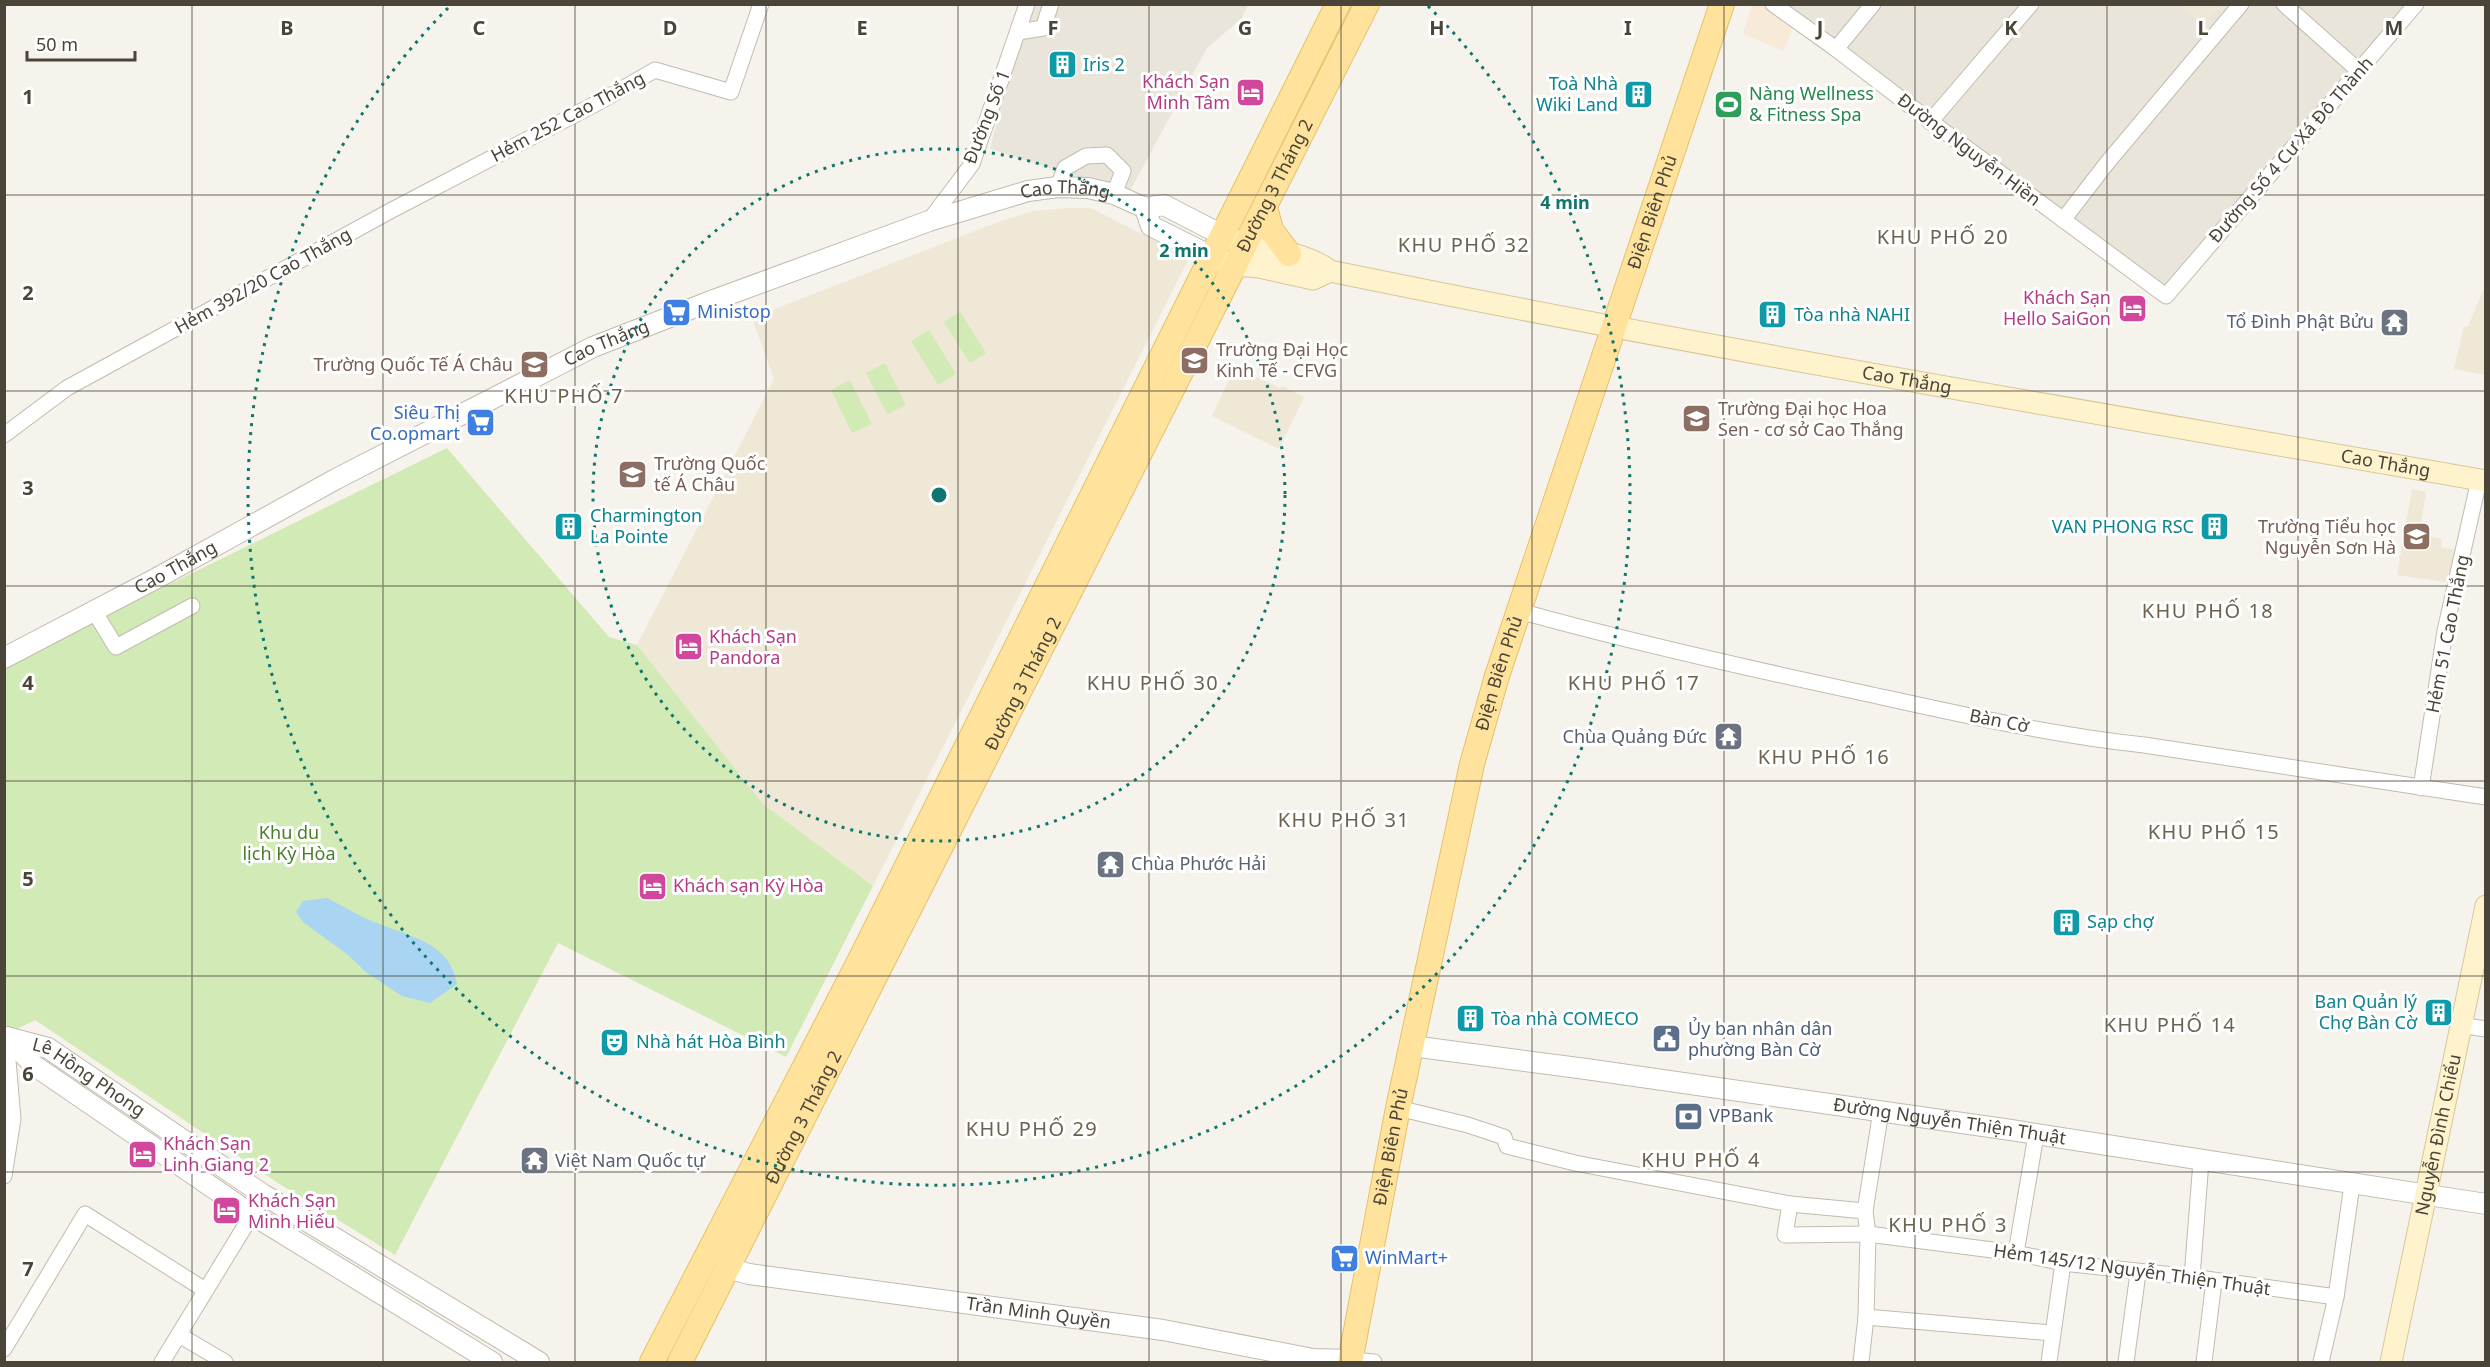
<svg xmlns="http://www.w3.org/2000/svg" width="2490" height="1367" font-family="'Noto Sans',sans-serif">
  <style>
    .residential { fill: #eae5da }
    .commercial { fill: #f7ead8 }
    .education { fill: #efe8d6 }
    .green { fill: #d2eab5 }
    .water { fill: #a9d4f2 }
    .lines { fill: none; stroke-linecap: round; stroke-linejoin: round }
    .minor-casing { stroke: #c2bbae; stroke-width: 17 }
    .tertiary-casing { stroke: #c2bbae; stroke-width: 22 }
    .secondary-casing { stroke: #d6c79b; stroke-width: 23 }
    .primary-casing { stroke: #e6c16a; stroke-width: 26 }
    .minor { stroke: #fff; stroke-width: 15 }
    .tertiary { stroke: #fff; stroke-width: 20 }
    .secondary { stroke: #fff3cd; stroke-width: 21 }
    .primary { stroke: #ffe39c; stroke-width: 24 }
    .grid { fill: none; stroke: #4b4439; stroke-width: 1.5; stroke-opacity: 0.55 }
    .ring { fill: none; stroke: #0f766e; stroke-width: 3; stroke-dasharray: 3 6 }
    .labels { text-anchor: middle; stroke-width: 6; stroke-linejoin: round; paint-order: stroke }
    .culture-label { font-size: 18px; fill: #0d838f; stroke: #fff; text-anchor: start }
    .hotel-label { font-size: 18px; fill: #b23c85; stroke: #fff; text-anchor: start }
    .leisure-label { font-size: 18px; fill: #27864d; stroke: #fff; text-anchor: start }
    .street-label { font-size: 18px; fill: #4b4439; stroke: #fff }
    .shop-label { font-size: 18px; fill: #366cbe; stroke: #fff; text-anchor: start }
    .worship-label { font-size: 18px; fill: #5b616d; stroke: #fff; text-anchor: end }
    .education-label { font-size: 18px; fill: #785e54; stroke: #fff; text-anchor: start }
    .park-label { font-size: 18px; fill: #4a7f2a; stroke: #fff }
    .service-label { font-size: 18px; fill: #4e5e75; stroke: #fff; text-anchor: start }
    .neighbourhood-label { font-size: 20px; letter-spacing: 1.5px; fill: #6e6250; stroke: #fff }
    .grid-label { font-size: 20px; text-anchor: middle; font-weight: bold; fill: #4b4439; stroke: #fff; stroke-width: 6; stroke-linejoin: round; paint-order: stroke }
    .centre { fill: #0f766e; stroke: #fff; stroke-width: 3 }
    .ring-label { font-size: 18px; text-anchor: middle; font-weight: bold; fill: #0f766e; stroke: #fff; stroke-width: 6; stroke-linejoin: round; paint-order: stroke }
  </style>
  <rect width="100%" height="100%" fill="#f6f3ec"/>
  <!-- residential -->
  <g class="residential">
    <polygon points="1025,5 1248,5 1241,19 1207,48 1129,193 990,149"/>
    <polygon points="1770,5 2411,5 2166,296"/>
  </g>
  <!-- commercial -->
  <polygon class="commercial" points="1752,5 1764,5 1795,21 1784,51 1743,34"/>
  <!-- education -->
  <g class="education">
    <polygon points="2179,5 2221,5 2203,25"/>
    <polygon points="1070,208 1091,208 1189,258 873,886 763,804 637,645 774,379 752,318 998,222 1033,211"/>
    <polygon points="2483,290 2486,291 2485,375 2454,369 2464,326 2468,327"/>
    <polygon points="1235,367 1280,388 1282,386 1304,397 1279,449 1212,416"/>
    <polygon points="2412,489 2426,492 2419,535 2442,539 2441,547 2457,550 2451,583 2397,575"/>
  </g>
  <!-- green -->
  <g class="green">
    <polygon points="960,312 986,353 970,363 944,322"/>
    <polygon points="929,330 956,374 938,385 911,341"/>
    <polygon points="885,363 906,405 887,414 866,373"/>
    <polygon points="850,380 872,424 852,433 831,390"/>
    <polygon points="447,448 609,637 637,645 763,804 873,886 786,1057 558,943 395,1255 278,1183 35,1020 5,1035 5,665"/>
  </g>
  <!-- water -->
  <path class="water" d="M327,898C343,906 360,917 377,923C410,937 450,942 457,984L430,1003L402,996L367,973L348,955L303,922L296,912L303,901Z"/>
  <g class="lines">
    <defs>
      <g id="minor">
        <polyline points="1773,4 1836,49 1922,115 2166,296 2416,4"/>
        <polyline points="2284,4 2359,71"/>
        <polyline points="1018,32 1043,28 1051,4"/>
        <polyline points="1836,49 1873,4"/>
        <polyline points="1930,122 2031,4"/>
        <polyline points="1058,187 1065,168 1086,156 1107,155 1123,171 1114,194"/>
        <polyline points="2063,220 2107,163 2241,4"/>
        <polyline points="929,221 972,164 1027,4"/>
        <polyline points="4,435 67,388 392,210 601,101 655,70 731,92 761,4"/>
        <polyline points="94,611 116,647 192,606"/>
        <path d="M1519,611C1634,643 1751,669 1868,694C1959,714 2051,735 2144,745L2486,797"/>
        <polyline points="2421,788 2445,631 2479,480"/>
        <polyline points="2459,1025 2486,1029"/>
        <polyline points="4,1036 6,1037 13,1119 4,1176"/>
        <polyline points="1398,1108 1468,1125 1504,1137 1507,1146 1575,1163 1790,1204 1865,1211"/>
        <polyline points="1790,1204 1785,1235 1868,1234 2016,1253 2063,1263 2192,1277 2336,1297"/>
        <polyline points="2016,1253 2036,1135"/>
        <polyline points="2192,1277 2201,1161"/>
        <polyline points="1866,1317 2052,1333"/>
        <polyline points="179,1335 225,1362"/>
        <polyline points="4,1349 85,1214 205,1290"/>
        <polyline points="1351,1360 1374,1362"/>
        <polyline points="162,1362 264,1195"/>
        <polyline points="1861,1362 1866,1317 1868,1234 1865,1211 1881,1111"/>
        <polyline points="2049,1362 2063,1263"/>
        <polyline points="2126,1362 2138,1273"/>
        <polyline points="2204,1362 2214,1281"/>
        <polyline points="2321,1362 2336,1297 2352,1185"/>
      </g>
      <g id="tertiary">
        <polyline points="1145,208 1151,226 1211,256"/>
        <path id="s1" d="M4,658L157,578L336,479L593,347L711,301L929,221L1028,191L1058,187L1088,188L1114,194L1145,208L1164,205L1222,235"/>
        <path id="s2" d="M6,1037L48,1048L264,1195L539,1362"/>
        <polyline points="6,1037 35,1066 251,1214 492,1362"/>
        <path id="s3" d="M1412,1046L1586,1069L2011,1130L2486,1204"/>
        <path id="s4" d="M727,1268L749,1274L1163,1330L1313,1359L1351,1360"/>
      </g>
      <g id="secondary">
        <path id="s5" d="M1231,239C1263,252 1302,249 1330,271C1713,350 2100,413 2486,481"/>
        <polyline points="1220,260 1235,265 1259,267 1313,279 1330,271"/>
        <path id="s6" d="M2391,1362L2486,906"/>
      </g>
      <g id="primary">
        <polyline points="1265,207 1271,230 1289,254"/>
        <polyline points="652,1362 862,956 1338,4"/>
        <path id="s7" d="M680,1362L1367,4"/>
        <path id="s8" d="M1350,1362L1398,1108L1424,987L1472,764L1497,676L1722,4"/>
      </g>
    </defs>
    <!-- minor casing -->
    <use href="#minor" class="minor-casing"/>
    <!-- tertiary casing -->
    <use href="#tertiary" class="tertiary-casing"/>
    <!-- secondary casing -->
    <use href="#secondary" class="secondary-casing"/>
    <!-- primary casing -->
    <use href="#primary" class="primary-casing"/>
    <!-- minor -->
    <use href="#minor" class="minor"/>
    <!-- tertiary -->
    <use href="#tertiary" class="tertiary"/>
    <!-- secondary -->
    <use href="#secondary" class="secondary"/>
    <!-- primary -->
    <use href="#primary" class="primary"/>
  </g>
  <!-- grid -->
  <path class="grid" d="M192,4V1362M383,4V1362M575,4V1362M766,4V1362M958,4V1362M1149,4V1362M1341,4V1362M1532,4V1362M1724,4V1362M1915,4V1362M2107,4V1362M2298,4V1362M4,195H2486M4,391H2486M4,586H2486M4,781H2486M4,976H2486M4,1172H2486"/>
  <!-- distance rings -->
  <g class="ring">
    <circle cx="939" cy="495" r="346"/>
    <path d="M1428 6A691 691 0 1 1 450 6"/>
  </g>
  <!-- icons -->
  <defs>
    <symbol id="building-square" viewBox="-11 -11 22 22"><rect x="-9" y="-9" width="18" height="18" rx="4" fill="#0f9aa8" stroke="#fff"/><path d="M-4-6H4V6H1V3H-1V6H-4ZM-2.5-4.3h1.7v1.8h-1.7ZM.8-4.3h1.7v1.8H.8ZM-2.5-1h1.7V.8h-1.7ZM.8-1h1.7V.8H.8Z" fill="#fff"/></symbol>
    <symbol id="hotel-square" viewBox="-11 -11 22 22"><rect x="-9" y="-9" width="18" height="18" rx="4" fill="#d1479c" stroke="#fff"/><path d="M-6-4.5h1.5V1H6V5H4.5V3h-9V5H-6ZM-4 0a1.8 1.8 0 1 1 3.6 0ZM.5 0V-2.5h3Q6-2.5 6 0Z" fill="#fff"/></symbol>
    <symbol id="stadium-square" viewBox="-11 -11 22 22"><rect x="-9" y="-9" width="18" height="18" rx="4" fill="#2e9e5b" stroke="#fff"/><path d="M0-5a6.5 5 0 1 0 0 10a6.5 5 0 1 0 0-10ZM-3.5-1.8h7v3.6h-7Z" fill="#fff"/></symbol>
    <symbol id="supermarket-square" viewBox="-11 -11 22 22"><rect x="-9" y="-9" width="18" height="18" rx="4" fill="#3f7fe0" stroke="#fff"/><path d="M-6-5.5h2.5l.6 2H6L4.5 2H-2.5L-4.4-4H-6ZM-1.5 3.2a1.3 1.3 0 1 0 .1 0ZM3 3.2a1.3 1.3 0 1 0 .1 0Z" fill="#fff"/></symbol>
    <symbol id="temple-square" viewBox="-11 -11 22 22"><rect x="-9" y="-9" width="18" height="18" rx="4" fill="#6b7280" stroke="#fff"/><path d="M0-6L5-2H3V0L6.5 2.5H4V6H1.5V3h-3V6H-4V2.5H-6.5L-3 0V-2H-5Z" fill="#fff"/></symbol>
    <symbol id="university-square" viewBox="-11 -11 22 22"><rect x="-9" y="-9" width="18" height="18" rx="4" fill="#8d6e63" stroke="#fff"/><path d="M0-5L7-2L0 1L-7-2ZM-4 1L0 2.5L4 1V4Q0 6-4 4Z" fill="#fff"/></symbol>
    <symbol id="school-square" viewBox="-11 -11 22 22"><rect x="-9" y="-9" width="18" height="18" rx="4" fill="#8d6e63" stroke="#fff"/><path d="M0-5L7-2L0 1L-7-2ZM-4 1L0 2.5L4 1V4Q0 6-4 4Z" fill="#fff"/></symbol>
    <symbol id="civic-square" viewBox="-11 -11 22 22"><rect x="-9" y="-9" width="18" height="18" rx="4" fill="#5c6f8a" stroke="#fff"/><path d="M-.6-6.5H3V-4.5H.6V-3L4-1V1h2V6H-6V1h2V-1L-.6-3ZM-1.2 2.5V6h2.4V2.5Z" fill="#fff"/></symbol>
    <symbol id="theatre-square" viewBox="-11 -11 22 22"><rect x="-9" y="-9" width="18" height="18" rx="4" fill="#0f9aa8" stroke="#fff"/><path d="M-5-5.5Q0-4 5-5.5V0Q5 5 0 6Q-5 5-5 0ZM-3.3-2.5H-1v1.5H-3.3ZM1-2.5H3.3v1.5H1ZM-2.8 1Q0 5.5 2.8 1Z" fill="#fff"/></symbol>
    <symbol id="bank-square" viewBox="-11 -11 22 22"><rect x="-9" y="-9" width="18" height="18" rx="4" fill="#5c6f8a" stroke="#fff"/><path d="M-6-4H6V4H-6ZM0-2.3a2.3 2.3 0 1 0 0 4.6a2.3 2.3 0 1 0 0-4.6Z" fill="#fff"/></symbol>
  </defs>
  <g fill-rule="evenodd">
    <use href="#building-square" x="1046" y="48" width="33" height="33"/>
    <use href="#hotel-square" x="1234" y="76" width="33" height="33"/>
    <use href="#building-square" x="1622" y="78" width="33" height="33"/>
    <use href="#stadium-square" x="1712" y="88" width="33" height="33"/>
    <use href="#hotel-square" x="2116" y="292" width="33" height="33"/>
    <use href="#supermarket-square" x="660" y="296" width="33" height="33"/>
    <use href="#building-square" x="1756" y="298" width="33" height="33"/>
    <use href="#temple-square" x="2378" y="306" width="33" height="33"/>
    <use href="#university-square" x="1178" y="344" width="33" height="33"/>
    <use href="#school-square" x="518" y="348" width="33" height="33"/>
    <use href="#university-square" x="1680" y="402" width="33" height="33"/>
    <use href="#supermarket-square" x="464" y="406" width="33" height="33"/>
    <use href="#school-square" x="616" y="458" width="33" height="33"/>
    <use href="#building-square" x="552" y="510" width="33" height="33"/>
    <use href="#building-square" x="2198" y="510" width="33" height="33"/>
    <use href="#school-square" x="2400" y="520" width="33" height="33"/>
    <use href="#hotel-square" x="672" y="630" width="33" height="33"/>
    <use href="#temple-square" x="1712" y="720" width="33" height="33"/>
    <use href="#temple-square" x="1094" y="848" width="33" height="33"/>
    <use href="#hotel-square" x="636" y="870" width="33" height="33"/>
    <use href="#building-square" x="2050" y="906" width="33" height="33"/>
    <use href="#building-square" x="2422" y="996" width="33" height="33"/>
    <use href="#building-square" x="1454" y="1002" width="33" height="33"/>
    <use href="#civic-square" x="1650" y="1022" width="33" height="33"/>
    <use href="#theatre-square" x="598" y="1026" width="33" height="33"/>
    <use href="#bank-square" x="1672" y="1100" width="33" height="33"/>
    <use href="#hotel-square" x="126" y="1138" width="33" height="33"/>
    <use href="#temple-square" x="518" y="1144" width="33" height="33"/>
    <use href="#hotel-square" x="210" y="1194" width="33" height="33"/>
    <use href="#supermarket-square" x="1328" y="1242" width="33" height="33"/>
  </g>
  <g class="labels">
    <!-- culture labels -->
    <g class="culture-label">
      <text x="1083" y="71">Iris 2</text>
      <text x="1618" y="90" text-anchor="end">Toà Nhà<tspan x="1618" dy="21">Wiki Land</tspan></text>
      <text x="1794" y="321">Tòa nhà NAHI</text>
      <text x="590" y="522">Charmington<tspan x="590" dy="21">La Pointe</tspan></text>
      <text x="2194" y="533" text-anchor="end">VAN PHONG RSC</text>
      <text x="2087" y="928">Sạp chợ</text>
      <text x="2417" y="1008" text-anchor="end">Ban Quản lý<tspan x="2417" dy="21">Chợ Bàn Cờ</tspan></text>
      <text x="1491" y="1025">Tòa nhà COMECO</text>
      <text x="636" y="1048">Nhà hát Hòa Bình</text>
    </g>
    <!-- hotel labels -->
    <g class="hotel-label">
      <text x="1230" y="88" text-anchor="end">Khách Sạn<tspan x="1230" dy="21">Minh Tâm</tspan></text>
      <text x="2111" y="304" text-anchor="end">Khách Sạn<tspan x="2111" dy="21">Hello SaiGon</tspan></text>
      <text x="709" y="643">Khách Sạn<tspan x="709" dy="21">Pandora</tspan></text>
      <text x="673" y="892">Khách sạn Kỳ Hòa</text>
      <text x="163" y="1150">Khách Sạn<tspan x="163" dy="21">Linh Giang 2</tspan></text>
      <text x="248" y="1207">Khách Sạn<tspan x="248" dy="21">Minh Hiếu</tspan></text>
    </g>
    <!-- leisure labels -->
    <g class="leisure-label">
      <text x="1749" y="100">Nàng Wellness<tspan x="1749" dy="21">&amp; Fitness Spa</tspan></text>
    </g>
    <!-- street labels -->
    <g class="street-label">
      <text transform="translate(568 117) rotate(-28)" y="6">Hẻm 252 Cao Thắng</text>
      <text transform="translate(987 117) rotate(-69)" y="6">Đường Số 1</text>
      <text transform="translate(1969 150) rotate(37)" y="6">Đường Nguyễn Hiền</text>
      <text transform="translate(2291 150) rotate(-49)" y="6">Ðường Số 4 Cư Xá Đô Thành</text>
      <text dy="6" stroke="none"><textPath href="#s7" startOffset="1318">Đường 3 Tháng 2</textPath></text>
      <text dy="6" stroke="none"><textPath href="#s1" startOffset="1166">Cao Thắng</textPath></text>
      <text dy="6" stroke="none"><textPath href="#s8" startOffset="1191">Điện Biên Phủ</textPath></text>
      <text transform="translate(263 281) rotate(-29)" y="6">Hẻm 392/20 Cao Thắng</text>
      <text dy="6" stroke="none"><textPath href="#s1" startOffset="680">Cao Thắng</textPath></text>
      <text dy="6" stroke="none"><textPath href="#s5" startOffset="692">Cao Thắng</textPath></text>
      <text dy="6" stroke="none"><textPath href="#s5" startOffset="1178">Cao Thắng</textPath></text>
      <text dy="6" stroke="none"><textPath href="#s1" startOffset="194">Cao Thắng</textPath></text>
      <text transform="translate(2448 634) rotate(-79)" y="6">Hẻm 51 Cao Thắng</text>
      <text dy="6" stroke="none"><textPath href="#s8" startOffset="705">Điện Biên Phủ</textPath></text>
      <text dy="6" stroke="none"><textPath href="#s7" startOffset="760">Đường 3 Tháng 2</textPath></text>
      <text transform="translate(1999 721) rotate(11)" y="6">Bàn Cờ</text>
      <text dy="6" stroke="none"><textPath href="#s2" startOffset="93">Lê Hồng Phong</textPath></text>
      <text dy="6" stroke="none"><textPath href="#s7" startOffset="274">Đường 3 Tháng 2</textPath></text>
      <text dy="6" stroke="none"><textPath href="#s3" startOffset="543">Đường Nguyễn Thiện Thuật</textPath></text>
      <text dy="6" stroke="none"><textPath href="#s6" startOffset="232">Nguyễn Đình Chiểu</textPath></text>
      <text dy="6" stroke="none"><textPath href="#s8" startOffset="219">Điện Biên Phủ</textPath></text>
      <text transform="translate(2132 1270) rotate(8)" y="6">Hẻm 145/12 Nguyễn Thiện Thuật</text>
      <text dy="6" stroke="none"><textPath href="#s4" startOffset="315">Trần Minh Quyền</textPath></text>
    </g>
    <!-- shop labels -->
    <g class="shop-label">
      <text x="697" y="318">Ministop</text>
      <text x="460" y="419" text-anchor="end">Siêu Thị<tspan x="460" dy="21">Co.opmart</tspan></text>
      <text x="1365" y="1264">WinMart+</text>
    </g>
    <!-- worship labels -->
    <g class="worship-label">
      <text x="2374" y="328">Tổ Đình Phật Bửu</text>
      <text x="1707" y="743">Chùa Quảng Đức</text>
      <text x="1131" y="870" text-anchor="start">Chùa Phước Hải</text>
      <text x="555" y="1167" text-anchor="start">Việt Nam Quốc tự</text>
    </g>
    <!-- education labels -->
    <g class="education-label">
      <text x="1216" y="356">Trường Đại Học<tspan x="1216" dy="21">Kinh Tế - CFVG</tspan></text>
      <text x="513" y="371" text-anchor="end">Trường Quốc Tế Á Châu</text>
      <text x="1718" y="415">Trường Đại học Hoa<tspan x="1718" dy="21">Sen - cơ sở Cao Thắng</tspan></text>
      <text x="654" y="470">Trường Quốc<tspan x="654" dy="21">tế Á Châu</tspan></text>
      <text x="2396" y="533" text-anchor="end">Trường Tiểu học<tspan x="2396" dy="21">Nguyễn Sơn Hà</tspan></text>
    </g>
    <!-- park labels -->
    <g class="park-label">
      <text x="289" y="839">Khu du<tspan x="289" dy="21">lịch Kỳ Hòa</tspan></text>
    </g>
    <!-- service labels -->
    <g class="service-label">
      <text x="1688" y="1035">Ủy ban nhân dân<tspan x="1688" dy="21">phường Bàn Cờ</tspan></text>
      <text x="1709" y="1122">VPBank</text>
    </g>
    <!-- neighbourhood labels -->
    <g class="neighbourhood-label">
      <text x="1943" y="244">KHU PHỐ 20</text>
      <text x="1464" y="252">KHU PHỐ 32</text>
      <text x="564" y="403">KHU PHỐ 7</text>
      <text x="2208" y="618">KHU PHỐ 18</text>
      <text x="1153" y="690">KHU PHỐ 30</text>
      <text x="1634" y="690">KHU PHỐ 17</text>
      <text x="1824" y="764">KHU PHỐ 16</text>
      <text x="1344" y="827">KHU PHỐ 31</text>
      <text x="2214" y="839">KHU PHỐ 15</text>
      <text x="2170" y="1032">KHU PHỐ 14</text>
      <text x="1032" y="1136">KHU PHỐ 29</text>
      <text x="1701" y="1167">KHU PHỐ 4</text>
      <text x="1948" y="1232">KHU PHỐ 3</text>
    </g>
  </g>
  <g class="grid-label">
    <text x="287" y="35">B</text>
    <text x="479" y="35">C</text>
    <text x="670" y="35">D</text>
    <text x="862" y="35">E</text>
    <text x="1053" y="35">F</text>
    <text x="1245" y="35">G</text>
    <text x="1437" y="35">H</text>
    <text x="1628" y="35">I</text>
    <text x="1820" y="35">J</text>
    <text x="2011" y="35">K</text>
    <text x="2203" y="35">L</text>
    <text x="2394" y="35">M</text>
    <text x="28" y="104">1</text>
    <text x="28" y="300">2</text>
    <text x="28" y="495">3</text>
    <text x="28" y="690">4</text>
    <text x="28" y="886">5</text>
    <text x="28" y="1081">6</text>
    <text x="28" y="1276">7</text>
  </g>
  <circle cx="939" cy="495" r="9" class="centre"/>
  <g class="ring-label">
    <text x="1565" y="209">4 min</text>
    <text x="1184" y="257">2 min</text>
  </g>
  <!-- border -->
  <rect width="2490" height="1367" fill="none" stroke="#4b4439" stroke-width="12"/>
  <!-- scale -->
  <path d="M27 51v9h108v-9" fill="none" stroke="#4b4439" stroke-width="3"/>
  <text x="36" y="51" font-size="18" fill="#4b4439" stroke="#ffffff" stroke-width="4.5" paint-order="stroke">50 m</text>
</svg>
